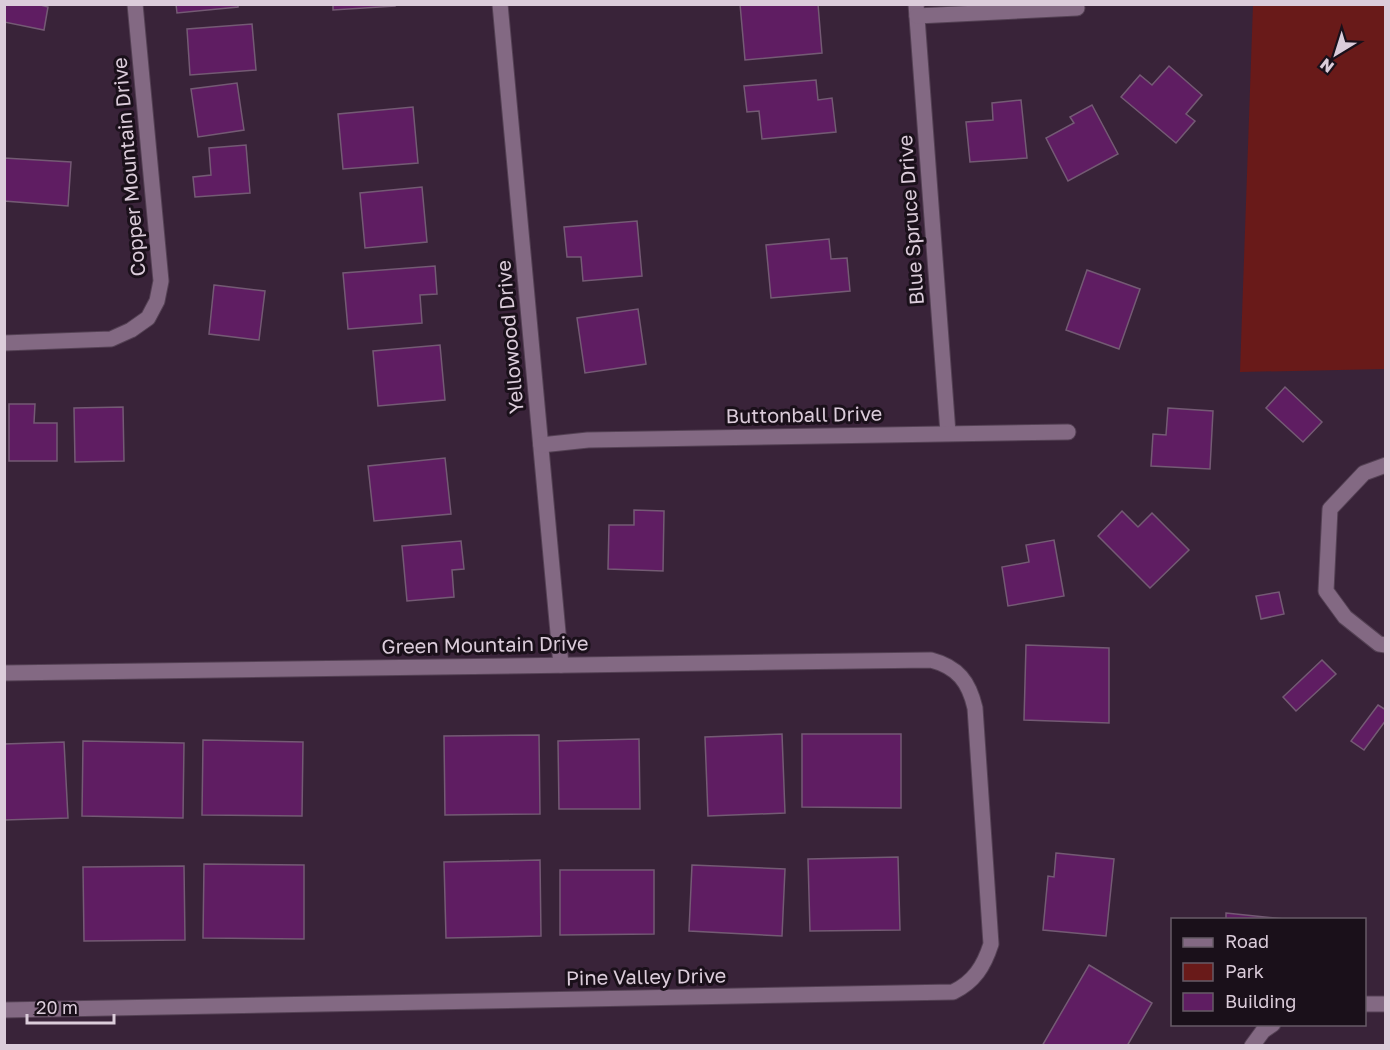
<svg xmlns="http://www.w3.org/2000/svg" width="1390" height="1050" font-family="'Golos Text',sans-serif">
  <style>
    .green { fill: #691a19 }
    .building { fill: #5f1d62; stroke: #745a74; stroke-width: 1.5 }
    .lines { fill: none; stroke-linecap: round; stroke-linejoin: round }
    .minor-casing { stroke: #544154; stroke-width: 17 }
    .minor { stroke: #836983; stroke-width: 15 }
    .labels { text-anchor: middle; stroke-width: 6; stroke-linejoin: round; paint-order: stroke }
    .street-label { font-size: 20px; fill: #dbccda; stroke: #1a101a }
  </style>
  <rect width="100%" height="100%" fill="#392339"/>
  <!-- green -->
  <polygon class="green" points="1253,5 1385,5 1385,369 1240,372"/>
  <!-- building -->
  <g class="building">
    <polygon points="4,4 37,4 48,7 44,30 4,22"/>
    <polygon points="176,4 238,4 238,7 177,13"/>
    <polygon points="333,4 395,4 395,6 333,10"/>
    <polygon points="740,4 818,4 822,53 745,60"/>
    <polygon points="252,24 256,70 190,75 187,29"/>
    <polygon points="1169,66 1202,95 1186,114 1195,121 1176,143 1121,97 1140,75 1152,85"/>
    <polygon points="816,80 818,100 832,98 836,132 762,139 759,111 747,112 744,86"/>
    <polygon points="237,83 244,130 198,137 191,89"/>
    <polygon points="1021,100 1027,158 970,162 966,122 993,120 992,103"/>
    <polygon points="1092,105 1118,154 1068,181 1046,138 1074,123 1070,117"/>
    <polygon points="413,107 418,163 343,169 338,114"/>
    <polygon points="246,145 250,193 195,197 193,177 211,175 209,148"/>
    <polygon points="4,158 71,162 68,206 4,201"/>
    <polygon points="422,187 427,242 365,248 360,193"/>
    <polygon points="637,221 642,276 583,281 581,257 567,257 564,227"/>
    <polygon points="829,239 831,259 847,258 850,291 771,298 766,245"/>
    <polygon points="435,266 437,294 420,295 422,323 348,329 343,273"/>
    <polygon points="1087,270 1140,289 1119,349 1066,330"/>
    <polygon points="214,285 265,291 259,340 209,334"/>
    <polygon points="638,309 646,364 585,373 577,318"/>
    <polygon points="440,345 445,400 378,406 373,351"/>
    <polygon points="1285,387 1322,422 1303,442 1266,408"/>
    <polygon points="9,404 35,404 34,423 57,423 57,461 9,461"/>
    <polygon points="123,407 124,461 75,462 74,408"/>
    <polygon points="1168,408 1213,411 1210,469 1151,466 1153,434 1166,435"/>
    <polygon points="445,458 451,514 374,521 368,466"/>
    <polygon points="634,510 664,511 663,571 608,569 609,525 634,525"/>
    <polygon points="1122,511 1138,527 1152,513 1189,550 1150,588 1098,536"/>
    <polygon points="1054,540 1064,596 1008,606 1002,567 1029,562 1026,545"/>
    <polygon points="461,541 464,569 452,570 454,597 407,601 402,546"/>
    <polygon points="1279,592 1284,614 1261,619 1256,596"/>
    <polygon points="1026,645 1109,648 1109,723 1024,720"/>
    <polygon points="1322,660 1336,674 1296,711 1283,697"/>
    <polygon points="1378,705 1386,710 1386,720 1364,750 1351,741"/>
    <polygon points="782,734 785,813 708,816 705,737"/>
    <polygon points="802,734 901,734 901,808 802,807"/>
    <polygon points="539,735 540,814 445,815 444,736"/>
    <polygon points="639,739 640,809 559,809 558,741"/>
    <polygon points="203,740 303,742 302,816 202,815"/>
    <polygon points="83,741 184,743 183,818 82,816"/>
    <polygon points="64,742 68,818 4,820 4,744"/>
    <polygon points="1056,853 1114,859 1106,936 1043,930 1048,876 1054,877"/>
    <polygon points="898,857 900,930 810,931 808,859"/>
    <polygon points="540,860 541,936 446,938 444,862"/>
    <polygon points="204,864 304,865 304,939 203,938"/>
    <polygon points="692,865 785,869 782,936 689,931"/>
    <polygon points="184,866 185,940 84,941 83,867"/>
    <polygon points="560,870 654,870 654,934 560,935"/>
    <polygon points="1226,913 1284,919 1284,920 1226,920"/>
    <polygon points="1089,965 1152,1003 1127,1046 1042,1046"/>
  </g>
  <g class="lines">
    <defs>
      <g id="minor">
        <polyline points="500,4 561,665"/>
        <polyline points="916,4 948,433"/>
        <polyline points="917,16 1077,8"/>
        <polyline points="4,343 111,339 131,330 148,318 157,301 161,281 135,4"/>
        <polyline points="541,445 588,440 1068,432"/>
        <polyline points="1386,465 1364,473 1330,509 1326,591 1345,617 1379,644 1386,645"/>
        <path d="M4,673L931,660C958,667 969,682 975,708L991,944C984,966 974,982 953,992L4,1010"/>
        <polyline points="1364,1004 1386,1004"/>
        <polyline points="1252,1046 1263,1031 1273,1024"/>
      </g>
    </defs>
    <!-- minor casing -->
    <use href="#minor" class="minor-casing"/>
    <!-- minor -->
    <use href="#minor" class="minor"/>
  </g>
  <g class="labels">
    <!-- street labels -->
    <g class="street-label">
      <text transform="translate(129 167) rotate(-95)" y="7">Copper Mountain Drive</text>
      <text transform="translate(911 220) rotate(-94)" y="7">Blue Spruce Drive</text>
      <text transform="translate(510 337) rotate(-95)" y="7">Yellowood Drive</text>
      <text transform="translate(804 415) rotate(-1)" y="7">Buttonball Drive</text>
      <text transform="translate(485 645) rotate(-1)" y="7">Green Mountain Drive</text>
      <text transform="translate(646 977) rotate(-1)" y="7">Pine Valley Drive</text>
    </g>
  </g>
  <!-- border -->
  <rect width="1390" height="1050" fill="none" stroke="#dbccda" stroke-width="12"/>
  <!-- legend -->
  <rect x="1171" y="918" width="195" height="108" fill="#1a101a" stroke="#675b67" stroke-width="1.5"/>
  <rect x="1183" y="938" width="30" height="9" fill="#836983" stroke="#675b67" stroke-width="1.5"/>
  <text x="1225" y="948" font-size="18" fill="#dbccda">Road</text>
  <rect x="1183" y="963" width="30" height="18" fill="#691a19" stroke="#675b67" stroke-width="1.5"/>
  <text x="1225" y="978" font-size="18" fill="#dbccda">Park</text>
  <rect x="1183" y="993" width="30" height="18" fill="#5f1d62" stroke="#675b67" stroke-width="1.5"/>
  <text x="1225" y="1008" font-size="18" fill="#dbccda">Building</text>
  <!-- north arrow -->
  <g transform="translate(1336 54) rotate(218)" stroke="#1a101a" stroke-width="4.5" paint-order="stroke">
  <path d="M0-4.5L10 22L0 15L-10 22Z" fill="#dbccda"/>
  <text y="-9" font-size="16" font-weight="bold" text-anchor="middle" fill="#dbccda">N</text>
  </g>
  <!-- scale -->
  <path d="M27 1014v9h87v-9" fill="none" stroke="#dbccda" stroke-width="3"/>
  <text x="36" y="1014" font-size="18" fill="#dbccda" stroke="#1a101a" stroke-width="4.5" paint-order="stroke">20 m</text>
</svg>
